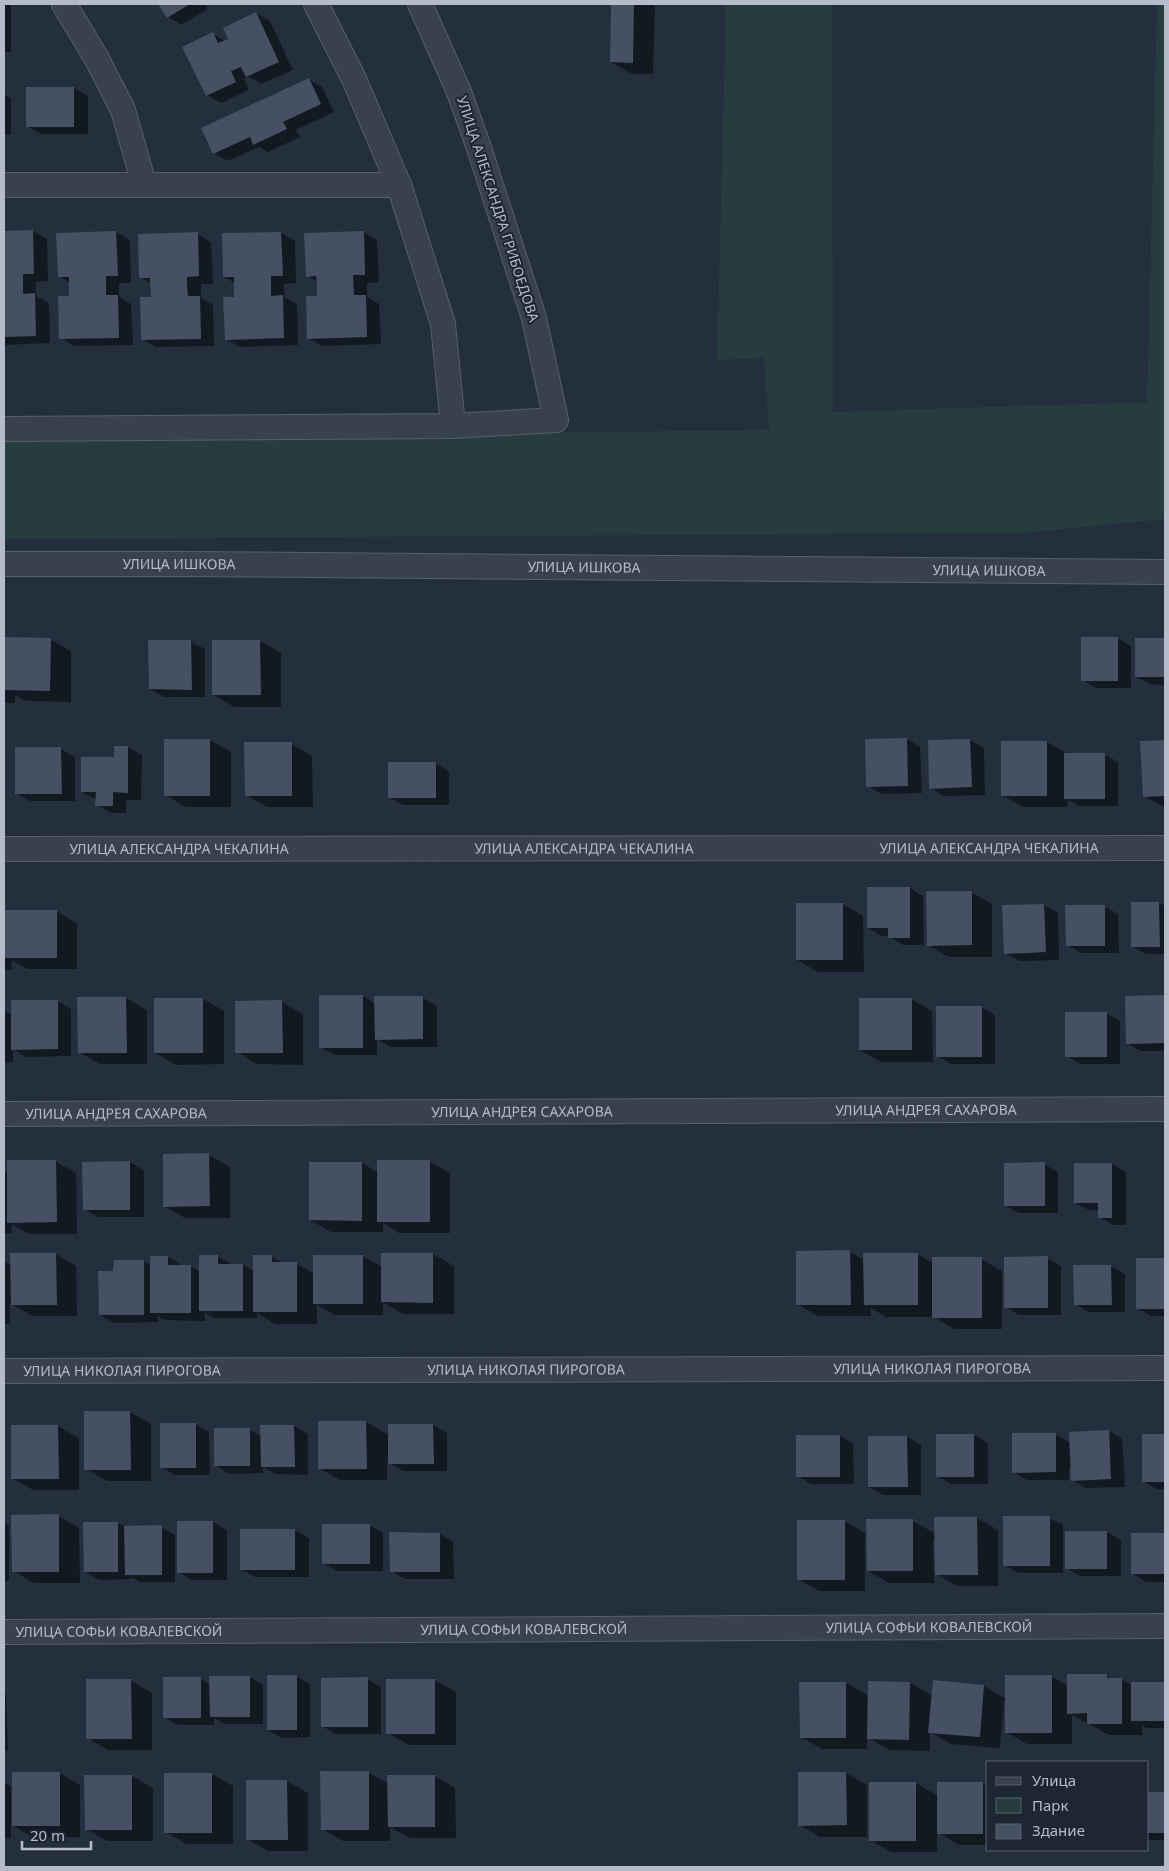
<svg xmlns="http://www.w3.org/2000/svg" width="1169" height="1871" font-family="'Noto Sans',sans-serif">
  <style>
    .green { fill: #263c3f }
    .shadow { fill: #0007 }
    .building { fill: #455162 }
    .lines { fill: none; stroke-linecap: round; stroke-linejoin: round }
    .minor-casing { stroke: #565f6c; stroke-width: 26 }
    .minor { stroke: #38414e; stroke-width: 24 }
    .labels { text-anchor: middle; stroke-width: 4; stroke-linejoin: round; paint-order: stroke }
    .street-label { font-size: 14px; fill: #b4bcc9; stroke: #1d2633 }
  </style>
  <rect width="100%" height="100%" fill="#242f3e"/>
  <!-- green -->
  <polygon class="green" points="726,4 832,4 833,412 1147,402 1157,4 1165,4 1165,519 1024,533 4,539 4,439 769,430 764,358 717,360"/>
  <!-- shadow -->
  <g class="shadow">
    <rect x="4" y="4" width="7" height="48"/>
    <polygon points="159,4 205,4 208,9 181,25 168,17"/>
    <polygon points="613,4 655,4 653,74 632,74 611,62"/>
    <polygon points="256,13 270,21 293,70 261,84 248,77 244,79 249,90 221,103 207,95 212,34 225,41 230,39"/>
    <polygon points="308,79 322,87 334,112 296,130 300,137 268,152 259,147 228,161 214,153"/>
    <polygon points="74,88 88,96 88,134 41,134 27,126"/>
    <polygon points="4,94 11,98 11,135 4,135"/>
    <polygon points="33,231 47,239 48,281 36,282 36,296 49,303 50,343 4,345 4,232"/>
    <polygon points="116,232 130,240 131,283 119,283 119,294 120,297 131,304 133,345 74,346 61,338 70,297 70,283 59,276"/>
    <polygon points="364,232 377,240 379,282 367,283 367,297 379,304 381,344 322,346 308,338 318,297 318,282 307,276"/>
    <polygon points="281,233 295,241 296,283 284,284 284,297 297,304 298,345 240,347 226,339 236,298 235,283 224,277 223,234"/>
    <polygon points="198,234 211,242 213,284 201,284 201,298 213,305 214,346 156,347 142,339 152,298 152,284 140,277"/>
    <polygon points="1117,638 1131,646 1131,688 1096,688 1082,680"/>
    <polygon points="50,639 71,651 71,702 26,701 15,695 15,703 4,703 4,645 6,646"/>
    <polygon points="1165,639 1165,685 1150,684 1136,677 1136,640"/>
    <polygon points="213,641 260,641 281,653 281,707 234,707 214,695"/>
    <polygon points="149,642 191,642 205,649 205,697 164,697 150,689"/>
    <polygon points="907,739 920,747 922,793 881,794 868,786"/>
    <polygon points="210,740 231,752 231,807 186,807 165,795"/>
    <polygon points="970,740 984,748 985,795 944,796 931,788"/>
    <polygon points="1165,741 1165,808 1144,796 1142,742"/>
    <polygon points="1047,742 1068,754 1104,754 1118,762 1118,806 1079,806 1068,800 1068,807 1023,807 1002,795"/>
    <polygon points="292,744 312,756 313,807 267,807 246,795"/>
    <polygon points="128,747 142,755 141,800 126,800 126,813 111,813 97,805 97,800 82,792"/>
    <polygon points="61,749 75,757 75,801 30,801 16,793"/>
    <polygon points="435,763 449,771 449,805 403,805 389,797"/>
    <polygon points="910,888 923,896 924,945 903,945 890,937 890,936 882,936 868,928"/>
    <polygon points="971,892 992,904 992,957 949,957 928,945"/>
    <polygon points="1159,903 1165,906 1165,954 1146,954 1132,946"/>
    <polygon points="843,904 863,916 864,972 818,972 797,960"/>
    <polygon points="1044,905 1058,913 1059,960 1019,961 1005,953"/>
    <polygon points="1104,906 1118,914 1119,953 1081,953 1067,945"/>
    <polygon points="56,911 77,923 77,969 27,969 12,960 12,970 4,970 4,916 6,917"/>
    <polygon points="363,996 376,1004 423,998 437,1006 437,1047 390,1047 377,1039 377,1055 334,1055 320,1047"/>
    <polygon points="1165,996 1165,1051 1141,1051 1128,1044 1126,998"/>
    <polygon points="126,998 147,1010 147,1064 100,1064 79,1052"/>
    <polygon points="203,999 224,1011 224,1064 176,1065 155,1053"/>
    <polygon points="911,999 932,1011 933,1062 881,1062 860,1050"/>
    <polygon points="57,1001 71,1009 71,1056 26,1057 13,1049 13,1062 4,1063 4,1010 12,1015"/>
    <polygon points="282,1002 303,1014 303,1065 257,1064 237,1052"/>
    <polygon points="981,1007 995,1015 995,1064 951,1064 937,1056"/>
    <polygon points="1106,1013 1120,1021 1120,1064 1080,1064 1067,1056"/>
    <polygon points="164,1155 209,1155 230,1167 230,1218 185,1218 164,1206"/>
    <polygon points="55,1161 76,1173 77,1234 29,1234 12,1224 12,1233 4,1233 4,1171 8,1174"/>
    <polygon points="429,1161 450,1173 450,1233 399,1233 383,1223 383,1232 331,1232 310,1220 362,1163 379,1173"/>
    <polygon points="130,1162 144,1170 144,1217 98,1217 84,1209"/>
    <polygon points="1044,1164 1058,1172 1058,1213 1019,1213 1005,1205"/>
    <polygon points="1112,1164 1126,1172 1126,1225 1113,1225 1099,1217 1099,1210 1089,1210 1075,1203"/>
    <polygon points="850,1252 865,1260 917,1254 933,1263 981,1259 1002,1271 1002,1329 954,1329 934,1317 886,1317 871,1308 871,1316 818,1316 797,1304"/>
    <polygon points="56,1254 76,1266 77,1316 33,1316 10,1303 10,1324 4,1324 4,1261 12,1266"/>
    <polygon points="382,1254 433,1254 454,1266 454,1314 403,1314 383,1302 383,1315 335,1315 317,1305 317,1324 275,1324 257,1313 257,1318 214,1318 205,1313 205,1321 165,1320 157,1316 158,1322 114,1323 100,1315 115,1272 143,1261 152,1266 152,1257 168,1257 182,1265 191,1266 200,1272 217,1256 231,1264 243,1265 254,1271 272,1257 284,1264 297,1264 315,1274 363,1256 382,1267"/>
    <polygon points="1047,1258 1061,1266 1061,1315 1019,1315 1006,1307"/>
    <polygon points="1137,1260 1165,1260 1165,1316 1151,1316 1137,1308"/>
    <polygon points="1075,1266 1111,1266 1125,1274 1125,1312 1089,1312 1075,1304"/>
    <polygon points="130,1412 151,1424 151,1481 107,1481 86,1469"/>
    <polygon points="319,1422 366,1422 389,1435 433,1425 447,1433 447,1471 403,1471 387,1462 387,1480 340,1480 319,1468"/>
    <polygon points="196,1424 209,1432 210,1475 175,1475 161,1467"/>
    <polygon points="58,1426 79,1438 79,1490 33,1490 12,1478"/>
    <polygon points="294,1426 308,1434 308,1475 276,1474 263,1467 263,1473 229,1474 216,1466 250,1430 262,1437 262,1427"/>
    <polygon points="1109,1431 1122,1439 1125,1487 1086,1488 1072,1480 1072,1469 1069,1469 1069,1480 1027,1480 1014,1472 1055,1434 1071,1443"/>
    <polygon points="974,1435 988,1443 988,1484 951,1484 937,1476"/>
    <polygon points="1143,1435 1165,1435 1165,1489 1157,1489 1143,1481"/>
    <polygon points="840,1436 853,1444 854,1484 811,1484 798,1476"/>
    <polygon points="907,1437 921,1445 921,1495 883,1495 869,1487"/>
    <rect x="4" y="1443" width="1" height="54"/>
    <polygon points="58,1516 79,1528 80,1583 34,1583 13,1571"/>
    <polygon points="977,1518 998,1530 998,1586 957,1586 936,1574 936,1541 933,1541 934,1583 889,1583 868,1571 913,1521 936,1534"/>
    <polygon points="1049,1518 1063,1525 1063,1573 1018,1573 1005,1565"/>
    <polygon points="844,1521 865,1533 865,1591 819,1591 798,1579"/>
    <polygon points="4,1522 9,1525 9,1581 4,1581"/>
    <polygon points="213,1522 227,1530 227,1580 192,1580 178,1572"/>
    <polygon points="85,1523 118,1523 125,1527 161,1527 175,1535 175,1582 140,1582 132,1577 132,1579 99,1580 85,1572"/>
    <polygon points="369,1525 383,1533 383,1571 337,1571 323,1563"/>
    <polygon points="241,1530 295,1530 309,1538 309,1577 255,1577 241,1569"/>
    <polygon points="1107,1532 1121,1540 1121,1576 1080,1576 1066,1568"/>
    <polygon points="440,1534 453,1542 454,1579 405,1579 391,1571"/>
    <polygon points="1133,1534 1165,1534 1165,1582 1146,1582 1133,1574"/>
    <polygon points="296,1676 310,1684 310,1737 282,1738 268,1730"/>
    <polygon points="1051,1676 1068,1686 1107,1676 1113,1679 1121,1679 1133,1686 1133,1683 1165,1683 1165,1728 1147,1728 1142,1726 1142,1735 1109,1735 1072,1715 1072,1744 1027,1744 1006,1732 1006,1701 1004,1701 1000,1748 951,1744 930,1732 930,1751 889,1750 867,1737 867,1749 822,1749 801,1737 846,1683 869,1696 869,1682 910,1683 933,1696 984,1686 1006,1699"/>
    <polygon points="250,1677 263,1685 263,1724 225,1724 214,1718 214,1725 178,1725 164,1717 200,1679 211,1685"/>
    <polygon points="367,1679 381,1687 381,1734 336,1734 322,1726"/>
    <polygon points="87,1680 131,1681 152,1693 152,1750 108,1750 88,1738"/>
    <polygon points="435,1680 456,1692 456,1745 409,1745 388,1733"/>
    <polygon points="4,1692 6,1694 8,1750 4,1750"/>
    <polygon points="59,1773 80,1785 80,1837 34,1838 13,1826"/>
    <polygon points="369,1773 389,1784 435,1776 455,1788 456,1838 410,1838 390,1827 390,1841 343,1841 322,1829"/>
    <polygon points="846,1773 867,1785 867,1837 820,1837 800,1825"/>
    <polygon points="165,1774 212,1774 233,1786 233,1844 186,1844 166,1832"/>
    <polygon points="132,1776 153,1788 153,1841 107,1841 86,1829"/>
    <polygon points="247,1781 287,1781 308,1793 308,1851 268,1851 247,1839"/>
    <polygon points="4,1783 11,1787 11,1838 4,1838"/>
    <polygon points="916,1783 938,1796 982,1783 988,1786 988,1845 959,1845 937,1832 937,1852 891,1852 870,1840"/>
    <rect x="1148" y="1793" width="17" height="47"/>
  </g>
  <!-- building -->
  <g class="building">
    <polygon points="158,4 190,4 167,18"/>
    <polygon points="611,4 634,4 633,63 610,62"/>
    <polygon points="256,12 279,62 246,77 241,67 231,71 236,82 206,96 182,47 213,32 218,43 228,39 223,28"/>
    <polygon points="309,78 321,104 283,122 287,129 253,145 250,137 213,154 201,128"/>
    <rect x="26" y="87" width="48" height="40"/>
    <polygon points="33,230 34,274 23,274 23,294 35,293 36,336 4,337 4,231"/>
    <polygon points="116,231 118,276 106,276 106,295 118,295 119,338 59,339 58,296 69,296 69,277 58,277 56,233"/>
    <polygon points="364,231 365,275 353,275 354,295 366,295 367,337 307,339 306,296 317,296 317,286 316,276 306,277 304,233"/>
    <polygon points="198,232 199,276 187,277 187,286 188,296 200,296 201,339 141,340 140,297 151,297 150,278 139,278 138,234"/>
    <polygon points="281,232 283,276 271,276 271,296 283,295 284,338 225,340 223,297 234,297 234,277 223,277 222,233"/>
    <polygon points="5,637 51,638 50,691 4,690"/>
    <rect x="1081" y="637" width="37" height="44"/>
    <rect x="1135" y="638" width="30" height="39"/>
    <polygon points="148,640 191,640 192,690 149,689"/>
    <polygon points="212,640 260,640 261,695 212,695"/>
    <polygon points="907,738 908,786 866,787 865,739"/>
    <rect x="164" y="739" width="46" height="57"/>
    <polygon points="970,739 972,787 929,789 928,740"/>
    <polygon points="1165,740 1165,796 1143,797 1140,741"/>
    <rect x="1001" y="741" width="46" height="55"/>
    <polygon points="244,742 292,742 292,796 245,796"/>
    <polygon points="114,746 128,746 128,793 113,792 113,806 95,806 96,792 81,792 81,757 114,757"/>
    <polygon points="15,747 61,747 62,794 15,794"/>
    <rect x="1064" y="753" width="41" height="46"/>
    <rect x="388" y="762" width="48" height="36"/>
    <polygon points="867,887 910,887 910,938 888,938 888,928 867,928"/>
    <polygon points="926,891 972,891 972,945 927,946"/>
    <polygon points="1131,902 1159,902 1160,947 1131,947"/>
    <rect x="796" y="903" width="47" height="57"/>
    <polygon points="1044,904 1046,952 1004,954 1002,905"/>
    <polygon points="1065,905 1105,905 1105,946 1066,946"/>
    <rect x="5" y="910" width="52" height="48"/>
    <rect x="319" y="995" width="44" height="53"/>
    <polygon points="1165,995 1165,1043 1126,1044 1125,996"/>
    <polygon points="374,996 423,996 423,1039 375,1040"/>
    <polygon points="77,997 126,997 127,1053 78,1053"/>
    <rect x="154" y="998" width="49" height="55"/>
    <rect x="859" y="998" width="53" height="52"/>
    <polygon points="11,1000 58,1000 58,1049 11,1050"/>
    <polygon points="282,1000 283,1053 235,1053 235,1001"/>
    <rect x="936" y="1006" width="46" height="51"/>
    <rect x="1065" y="1012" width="42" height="45"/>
    <polygon points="209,1153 210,1206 163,1207 163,1154"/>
    <polygon points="7,1160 56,1160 57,1222 7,1223"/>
    <rect x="377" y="1160" width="53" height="62"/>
    <polygon points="130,1161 130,1210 83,1210 82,1162"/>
    <polygon points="309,1162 362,1162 362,1221 309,1220"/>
    <polygon points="1045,1162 1045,1206 1004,1206 1004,1163"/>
    <polygon points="1074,1163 1112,1163 1112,1218 1098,1218 1098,1203 1074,1203"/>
    <polygon points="850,1250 851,1305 796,1305 796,1251"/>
    <polygon points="10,1253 56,1253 57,1305 11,1305"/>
    <polygon points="381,1253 433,1253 433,1303 381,1302"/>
    <polygon points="863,1253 918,1253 918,1305 864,1305"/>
    <polygon points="199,1255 218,1255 218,1264 243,1264 243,1311 199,1311"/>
    <polygon points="253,1255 272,1255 272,1262 297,1262 297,1312 253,1312"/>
    <rect x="313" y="1255" width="50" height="49"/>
    <polygon points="150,1256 168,1256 168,1265 191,1265 191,1313 150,1313"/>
    <polygon points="1048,1256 1048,1308 1004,1308 1004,1257"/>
    <rect x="932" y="1257" width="50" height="61"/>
    <rect x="1136" y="1258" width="29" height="51"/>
    <polygon points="114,1260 144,1260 144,1315 99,1315 98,1271 113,1271"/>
    <polygon points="1073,1265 1111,1265 1112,1305 1074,1305"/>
    <polygon points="84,1411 130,1411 131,1470 84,1470"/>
    <polygon points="318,1421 366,1421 367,1469 318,1469"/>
    <rect x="160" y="1423" width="36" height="45"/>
    <polygon points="388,1424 433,1424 434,1464 388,1464"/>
    <polygon points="11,1425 58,1425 59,1479 11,1479"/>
    <polygon points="260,1425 294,1425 295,1467 261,1467"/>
    <rect x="214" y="1428" width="36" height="38"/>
    <polygon points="1109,1430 1111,1479 1071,1481 1069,1432"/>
    <polygon points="1012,1433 1056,1433 1056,1472 1012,1473"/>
    <rect x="936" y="1434" width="38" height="43"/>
    <rect x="1142" y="1434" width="23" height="48"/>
    <rect x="796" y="1435" width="44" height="42"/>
    <polygon points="868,1436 907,1436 908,1487 868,1487"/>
    <polygon points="59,1514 59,1572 12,1572 11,1515"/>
    <rect x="1003" y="1516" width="47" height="50"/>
    <polygon points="934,1517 977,1517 978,1575 935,1575"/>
    <polygon points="866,1519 913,1519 913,1571 867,1571"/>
    <rect x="797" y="1520" width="48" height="60"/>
    <rect x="177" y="1521" width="36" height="52"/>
    <polygon points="83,1522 118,1522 118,1572 84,1572"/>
    <rect x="322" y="1524" width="48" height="40"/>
    <polygon points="162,1525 162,1575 125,1575 124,1526"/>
    <rect x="240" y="1529" width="55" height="41"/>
    <rect x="1065" y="1531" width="42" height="38"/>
    <polygon points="389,1532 440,1533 440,1572 390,1572"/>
    <rect x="1131" y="1533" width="34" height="41"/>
    <polygon points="1067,1674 1107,1674 1107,1678 1122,1678 1122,1724 1087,1724 1087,1713 1067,1714"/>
    <rect x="267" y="1675" width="30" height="55"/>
    <rect x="1005" y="1675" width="47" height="58"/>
    <polygon points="209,1676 250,1676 250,1717 210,1717"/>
    <rect x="163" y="1677" width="38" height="41"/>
    <polygon points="368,1677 368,1727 321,1727 321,1678"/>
    <polygon points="86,1679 131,1679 132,1739 86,1739"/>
    <rect x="386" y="1679" width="49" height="55"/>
    <polygon points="933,1680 984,1685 980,1737 928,1733"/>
    <polygon points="868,1681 910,1682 909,1740 867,1739"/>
    <polygon points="799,1682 846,1682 846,1738 800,1738"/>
    <rect x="1131" y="1682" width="34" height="39"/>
    <polygon points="320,1771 369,1771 369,1830 321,1830"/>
    <rect x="12" y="1772" width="48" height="54"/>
    <polygon points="798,1772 846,1772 847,1825 798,1826"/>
    <rect x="164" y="1773" width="48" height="60"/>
    <polygon points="84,1775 132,1775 132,1830 85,1830"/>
    <polygon points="387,1775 435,1775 435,1827 388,1827"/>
    <polygon points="246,1780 287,1780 288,1840 246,1840"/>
    <rect x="869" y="1782" width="47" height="59"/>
    <rect x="937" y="1782" width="46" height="52"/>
    <rect x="1148" y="1792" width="17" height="41"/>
  </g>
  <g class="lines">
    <defs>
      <g id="minor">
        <polyline points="64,4 97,59 123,110 144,184"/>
        <polyline points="316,4 354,79 399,185 443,324 453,426"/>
        <polyline points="4,185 399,185"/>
        <polyline points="4,429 453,426 556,420 534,318 478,145 459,92 420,4"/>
        <path id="s1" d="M4,564H185L1165,572"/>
        <path id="s2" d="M4,849L1165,848"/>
        <path id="s3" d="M4,1114L1165,1109"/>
        <path id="s4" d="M4,1371L1165,1368"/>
        <path id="s5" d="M4,1632L1165,1626"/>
      </g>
    </defs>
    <!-- minor casing -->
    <use href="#minor" class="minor-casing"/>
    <!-- minor -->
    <use href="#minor" class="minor"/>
  </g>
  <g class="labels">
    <!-- street labels -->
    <g class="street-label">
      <text transform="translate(498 209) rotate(72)" y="5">УЛИЦА АЛЕКСАНДРА ГРИБОЕДОВА</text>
      <text dy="5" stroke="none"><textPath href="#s1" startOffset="175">УЛИЦА ИШКОВА</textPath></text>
      <text dy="5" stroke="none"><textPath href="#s1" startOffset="580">УЛИЦА ИШКОВА</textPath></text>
      <text dy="5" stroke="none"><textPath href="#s1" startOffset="985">УЛИЦА ИШКОВА</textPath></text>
      <text dy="5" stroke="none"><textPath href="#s2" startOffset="580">УЛИЦА АЛЕКСАНДРА ЧЕКАЛИНА</textPath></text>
      <text dy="5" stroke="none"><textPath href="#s2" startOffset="985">УЛИЦА АЛЕКСАНДРА ЧЕКАЛИНА</textPath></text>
      <text dy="5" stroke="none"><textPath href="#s2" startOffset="175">УЛИЦА АЛЕКСАНДРА ЧЕКАЛИНА</textPath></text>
      <text dy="5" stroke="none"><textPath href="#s3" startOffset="922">УЛИЦА АНДРЕЯ САХАРОВА</textPath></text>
      <text dy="5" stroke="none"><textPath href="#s3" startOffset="518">УЛИЦА АНДРЕЯ САХАРОВА</textPath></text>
      <text dy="5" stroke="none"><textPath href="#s3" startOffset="112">УЛИЦА АНДРЕЯ САХАРОВА</textPath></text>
      <text dy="5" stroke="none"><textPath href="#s4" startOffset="928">УЛИЦА НИКОЛАЯ ПИРОГОВА</textPath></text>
      <text dy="5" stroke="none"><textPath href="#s4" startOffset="522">УЛИЦА НИКОЛАЯ ПИРОГОВА</textPath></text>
      <text dy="5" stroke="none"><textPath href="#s4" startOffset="118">УЛИЦА НИКОЛАЯ ПИРОГОВА</textPath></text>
      <text dy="5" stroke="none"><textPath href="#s5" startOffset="925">УЛИЦА СОФЬИ КОВАЛЕВСКОЙ</textPath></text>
      <text dy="5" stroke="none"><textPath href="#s5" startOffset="520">УЛИЦА СОФЬИ КОВАЛЕВСКОЙ</textPath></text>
      <text dy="5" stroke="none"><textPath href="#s5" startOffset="115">УЛИЦА СОФЬИ КОВАЛЕВСКОЙ</textPath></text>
    </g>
  </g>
  <!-- border -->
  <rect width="1169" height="1871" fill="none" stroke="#b4bcc9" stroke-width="10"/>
  <!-- legend -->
  <rect x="986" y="1761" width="162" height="90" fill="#1d2633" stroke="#59626f"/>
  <rect x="996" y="1777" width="25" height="8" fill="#38414e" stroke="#59626f"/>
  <text x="1032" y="1786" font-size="15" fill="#b4bcc9">Улица</text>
  <rect x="996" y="1798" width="25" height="15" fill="#263c3f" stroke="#59626f"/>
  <text x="1032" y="1811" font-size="15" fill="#b4bcc9">Парк</text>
  <rect x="996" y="1824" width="25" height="15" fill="#455162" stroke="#59626f"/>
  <text x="1032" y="1836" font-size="15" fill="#b4bcc9">Здание</text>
  <!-- scale -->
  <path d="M22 1841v8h69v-8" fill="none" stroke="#b4bcc9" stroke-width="2.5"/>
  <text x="30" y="1841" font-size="15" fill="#b4bcc9" stroke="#1d2633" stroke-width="4" paint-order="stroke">20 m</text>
</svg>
